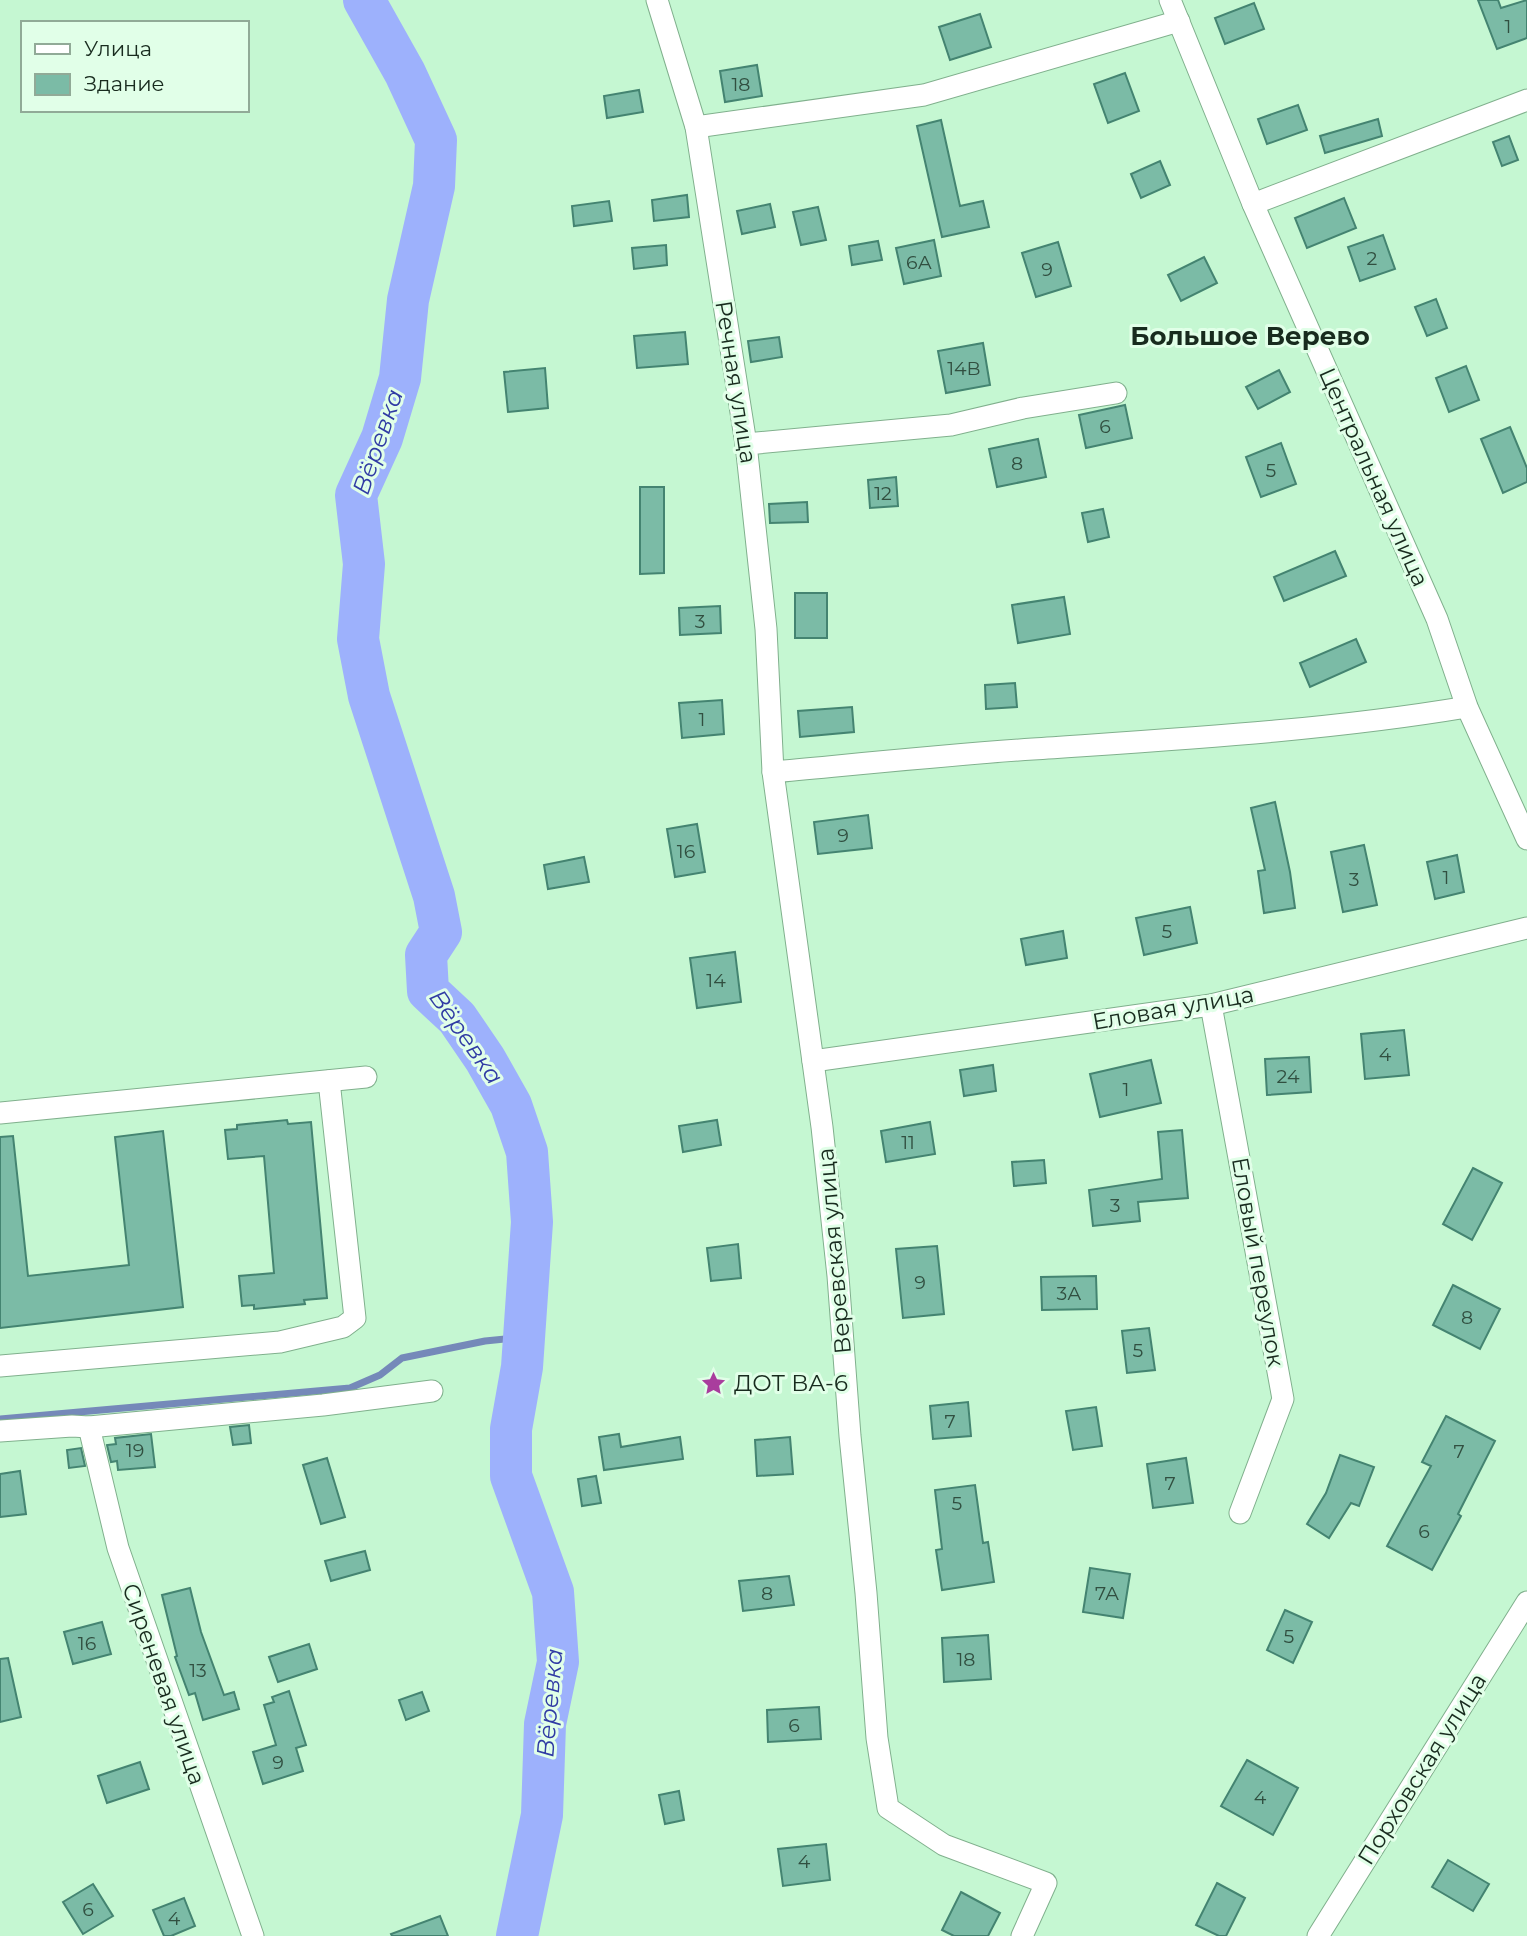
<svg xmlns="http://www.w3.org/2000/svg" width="1527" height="1936" font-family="Montserrat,sans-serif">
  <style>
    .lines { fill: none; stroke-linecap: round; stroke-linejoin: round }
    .stream { stroke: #7589b9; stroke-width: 7 }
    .river { stroke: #9db1fc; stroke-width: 42 }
    .building { fill: #7bbba6; stroke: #448471; stroke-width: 2 }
    .minor-casing { stroke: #80b08d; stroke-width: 23 }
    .minor { stroke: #fff; stroke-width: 21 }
    .labels { text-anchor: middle; stroke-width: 6; stroke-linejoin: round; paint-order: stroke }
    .number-label { font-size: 19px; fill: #314f40 }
    .street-label { font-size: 23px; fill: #182b1e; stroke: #e1ffe8 }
    .poi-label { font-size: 23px; fill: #182b1e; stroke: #e1ffe8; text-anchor: start }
    .water-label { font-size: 24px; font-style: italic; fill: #303ba4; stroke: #e1ffe8 }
    .quarter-label { font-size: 26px; font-weight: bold; fill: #182b1e; stroke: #e1ffe8 }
  </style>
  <rect width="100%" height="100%" fill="#c5f7d2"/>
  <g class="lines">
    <!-- stream -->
    <polyline class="stream" points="0,1419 350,1388 380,1375 402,1358 485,1341 524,1337"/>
    <!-- river -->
    <polyline class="river" points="364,0 405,73 436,140 434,186 408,300 400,378 382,438 356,495 364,564 358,639 369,696 434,896 441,932 426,955 428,991 457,1018 485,1059 511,1105 527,1152 532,1222 522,1367 511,1429 511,1476 553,1592 558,1662 545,1724 542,1815 517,1936"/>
  </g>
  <!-- building -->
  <g class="building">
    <polygon points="1478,0 1498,0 1501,8 1527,0 1527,38 1497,49"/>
    <polygon points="1254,3 1264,29 1225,44 1215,18"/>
    <polygon points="980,14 991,47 950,60 939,27"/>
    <polygon points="757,65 762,96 725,102 720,71"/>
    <polygon points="1125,73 1139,111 1108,123 1094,84"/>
    <polygon points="639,90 643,112 607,118 604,96"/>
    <polygon points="1298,105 1307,130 1267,144 1258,119"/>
    <polygon points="1378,119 1382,136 1325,153 1320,136"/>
    <polygon points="941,120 960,206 983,201 989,227 942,237 917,126"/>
    <polygon points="1509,136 1518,160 1502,166 1493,142"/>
    <polygon points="1160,161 1170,185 1141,198 1131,174"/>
    <polygon points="687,195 689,217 654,221 652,200"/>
    <polygon points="1344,198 1356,228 1307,248 1295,218"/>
    <polygon points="609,201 612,221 574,226 572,206"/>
    <polygon points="770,204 775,227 742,234 737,211"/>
    <polygon points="818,207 826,240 801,245 793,212"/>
    <polygon points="1383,235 1395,269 1360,281 1348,247"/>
    <polygon points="934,240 941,276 904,284 896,248"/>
    <polygon points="878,241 882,260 852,265 849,246"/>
    <polygon points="1058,242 1071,286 1036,297 1022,253"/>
    <polygon points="666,245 667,265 634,269 632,248"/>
    <polygon points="1204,257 1217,283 1181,301 1168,275"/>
    <polygon points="1436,299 1447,328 1427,336 1415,307"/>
    <polygon points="685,332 688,364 637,368 634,336"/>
    <polygon points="779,337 782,357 751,362 748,341"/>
    <polygon points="983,343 990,385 946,393 938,351"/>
    <polygon points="1466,366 1479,400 1449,412 1436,378"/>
    <polygon points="545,368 548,408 508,412 504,372"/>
    <polygon points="1279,370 1290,392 1258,409 1246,387"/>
    <polygon points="1125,405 1132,438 1086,448 1079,415"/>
    <polygon points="1510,427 1527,468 1527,482 1503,493 1481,439"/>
    <polygon points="1038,439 1046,477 997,487 989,449"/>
    <polygon points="1281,443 1296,484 1261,497 1246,457"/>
    <polygon points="896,477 898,506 870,508 868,480"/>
    <polygon points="640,487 664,487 664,573 640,574"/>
    <polygon points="807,502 808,522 770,523 769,504"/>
    <polygon points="1103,509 1109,537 1088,542 1082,513"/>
    <polygon points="1335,551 1346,576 1284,601 1274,577"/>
    <rect x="795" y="593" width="32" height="45"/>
    <polygon points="1064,597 1070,634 1018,643 1012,605"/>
    <polygon points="720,606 721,633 680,635 679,608"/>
    <polygon points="1356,639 1366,662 1310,687 1300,663"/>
    <polygon points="1015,683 1017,707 986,709 985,685"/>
    <polygon points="722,700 724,734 682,738 679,703"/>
    <polygon points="852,707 854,732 800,737 798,711"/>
    <polygon points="1275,802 1290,872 1295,908 1264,913 1258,871 1265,870 1251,808"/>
    <polygon points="868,815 872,848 818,854 814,822"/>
    <polygon points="697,824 705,872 675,877 667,829"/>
    <polygon points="1364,845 1377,905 1343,912 1331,852"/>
    <polygon points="1457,855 1464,892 1435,899 1427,862"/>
    <polygon points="584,857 589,882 548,889 544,865"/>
    <polygon points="1190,907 1197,943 1144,955 1136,918"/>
    <polygon points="1063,931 1067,958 1026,965 1021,939"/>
    <polygon points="735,952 741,1002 697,1008 690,958"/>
    <polygon points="1404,1030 1409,1075 1365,1079 1361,1034"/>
    <polygon points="1309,1057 1311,1092 1267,1095 1265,1059"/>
    <polygon points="1151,1060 1161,1103 1100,1117 1090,1074"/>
    <polygon points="993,1065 996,1091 964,1096 960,1070"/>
    <polygon points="287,1120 288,1124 311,1122 327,1298 304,1300 305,1304 254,1309 254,1305 242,1306 239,1276 274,1273 264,1156 228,1159 225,1130 237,1129 237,1125"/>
    <polygon points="717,1120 721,1145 683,1152 679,1126"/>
    <polygon points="930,1122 935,1154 886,1162 881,1131"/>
    <polygon points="1182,1130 1188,1198 1138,1202 1140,1221 1093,1226 1089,1190 1162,1179 1158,1132"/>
    <polygon points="163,1131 183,1307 0,1328 0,1137 13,1136 28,1276 129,1265 115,1137"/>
    <polygon points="1044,1160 1046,1183 1014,1186 1012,1162"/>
    <polygon points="1473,1168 1502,1183 1472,1240 1443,1224"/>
    <polygon points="738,1244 741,1278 711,1281 707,1248"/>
    <polygon points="937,1246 944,1314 903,1318 896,1249"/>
    <polygon points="1096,1276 1097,1309 1042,1310 1041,1277"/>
    <polygon points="1453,1285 1500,1309 1480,1349 1433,1325"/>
    <polygon points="1149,1328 1155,1370 1127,1373 1122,1331"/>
    <polygon points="968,1402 971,1436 933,1439 930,1406"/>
    <polygon points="1096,1407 1102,1446 1073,1450 1066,1411"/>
    <polygon points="1446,1416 1495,1441 1458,1514 1461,1516 1432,1570 1387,1546 1431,1466 1422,1462"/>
    <polygon points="249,1425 251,1443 233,1445 230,1427"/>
    <polygon points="151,1434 155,1467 118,1470 117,1461 111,1462 107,1445 116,1444 115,1438"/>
    <polygon points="619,1434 621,1447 680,1437 683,1459 604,1470 599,1437"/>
    <polygon points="790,1437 793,1474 757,1476 755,1440"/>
    <polygon points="81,1448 85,1466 69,1468 67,1450"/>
    <polygon points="1340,1455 1374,1467 1359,1506 1351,1503 1329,1538 1307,1524 1326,1493"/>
    <polygon points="327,1458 345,1517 321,1524 303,1465"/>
    <polygon points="1186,1458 1193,1503 1153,1508 1147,1464"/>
    <polygon points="20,1471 26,1514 0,1517 0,1474"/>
    <polygon points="596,1476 601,1503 582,1506 578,1479"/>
    <polygon points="975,1485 983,1543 988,1542 994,1582 942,1590 936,1550 942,1549 935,1490"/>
    <polygon points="365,1551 370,1570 331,1581 325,1561"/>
    <polygon points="1090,1568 1130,1574 1123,1618 1083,1612"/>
    <polygon points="789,1576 794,1605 743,1611 739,1581"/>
    <polygon points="190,1588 201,1632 224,1695 234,1692 239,1709 203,1720 195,1693 189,1695 175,1657 177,1656 162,1595"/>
    <polygon points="1285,1610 1312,1622 1293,1663 1267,1650"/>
    <polygon points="102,1622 111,1654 73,1664 64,1632"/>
    <polygon points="988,1635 991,1679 944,1682 942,1638"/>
    <polygon points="309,1644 317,1669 278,1682 269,1657"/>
    <polygon points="8,1658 21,1717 0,1722 0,1659"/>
    <polygon points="289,1691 306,1745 296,1748 303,1771 263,1784 253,1752 276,1745 264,1705 274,1702 272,1697"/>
    <polygon points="422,1692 429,1711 406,1720 399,1700"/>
    <polygon points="819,1707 821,1739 768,1742 767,1710"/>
    <polygon points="1247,1760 1298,1788 1273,1835 1221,1806"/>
    <polygon points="140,1762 149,1789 107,1803 98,1776"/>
    <polygon points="679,1791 684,1820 665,1824 659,1795"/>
    <polygon points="826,1844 830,1880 783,1886 778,1849"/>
    <polygon points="1448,1860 1489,1884 1473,1911 1432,1887"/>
    <polygon points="1217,1883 1245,1898 1226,1936 1219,1936 1196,1925"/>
    <polygon points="93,1884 113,1916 83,1934 63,1902"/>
    <polygon points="961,1892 1000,1913 988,1936 954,1936 942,1930"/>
    <polygon points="184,1898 195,1926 171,1936 164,1936 153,1910"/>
    <polygon points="440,1916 448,1936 392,1936 391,1934"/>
  </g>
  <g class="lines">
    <defs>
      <g id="minor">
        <polyline points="657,0 696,127 746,444 766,629 773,772 822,1127 838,1276 850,1436 866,1593 877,1738 888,1808 944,1845 1046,1883 1022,1936"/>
        <polyline points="1170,0 1253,204 1437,619 1467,707 1527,839"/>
        <polyline points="696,127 924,95 1179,21"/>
        <polyline points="1253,204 1527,100"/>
        <polyline points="746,444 951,425 1023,408 1116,393"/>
        <path d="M773,772C859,764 946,755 1033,749C1178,739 1324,731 1467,707"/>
        <polyline points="1211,1005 1283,1399 1240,1513"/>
        <polyline points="813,1061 1211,1005 1527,928"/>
        <polyline points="0,1113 366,1077"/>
        <polyline points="0,1366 280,1342 343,1327 355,1318 329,1081"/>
        <polyline points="89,1427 118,1548 253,1936"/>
        <polyline points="0,1431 72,1426 89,1427 323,1405 432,1391"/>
        <polyline points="1318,1936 1527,1602"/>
      </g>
    </defs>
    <!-- minor casing -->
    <use href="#minor" class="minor-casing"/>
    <!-- minor -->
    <use href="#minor" class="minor"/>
  </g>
  <!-- icons -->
  <defs>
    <symbol id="sight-bare" viewBox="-9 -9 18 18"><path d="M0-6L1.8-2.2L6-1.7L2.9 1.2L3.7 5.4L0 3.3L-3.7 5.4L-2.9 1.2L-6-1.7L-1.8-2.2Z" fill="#a93d9d" stroke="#e1ffe8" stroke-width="2.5" paint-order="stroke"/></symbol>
  </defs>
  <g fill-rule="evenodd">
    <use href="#sight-bare" x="696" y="1366" width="35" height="35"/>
  </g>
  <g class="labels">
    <!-- number labels -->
    <g class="number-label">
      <text x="1508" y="33">1</text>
      <text x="741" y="91">18</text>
      <text x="1372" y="265">2</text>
      <text x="919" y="269">6А</text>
      <text x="1047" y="276">9</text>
      <text x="964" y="375">14В</text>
      <text x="1105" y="433">6</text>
      <text x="1017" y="470">8</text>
      <text x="1271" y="477">5</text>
      <text x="883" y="500">12</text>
      <text x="700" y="628">3</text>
      <text x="702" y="726">1</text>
      <text x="843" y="842">9</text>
      <text x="686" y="858">16</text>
      <text x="1446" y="884">1</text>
      <text x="1354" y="886">3</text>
      <text x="1167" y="938">5</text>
      <text x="716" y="987">14</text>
      <text x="1385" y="1061">4</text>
      <text x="1288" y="1083">24</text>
      <text x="1126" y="1096">1</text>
      <text x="908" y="1149">11</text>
      <text x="1115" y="1212">3</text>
      <text x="920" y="1289">9</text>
      <text x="1069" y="1300">3А</text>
      <text x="1467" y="1324">8</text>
      <text x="1138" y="1357">5</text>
      <text x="950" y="1428">7</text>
      <text x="135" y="1457">19</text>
      <text x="1459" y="1458">7</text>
      <text x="1170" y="1490">7</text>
      <text x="957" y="1510">5</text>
      <text x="1424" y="1538">6</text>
      <text x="767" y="1600">8</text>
      <text x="1107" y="1600">7А</text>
      <text x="1289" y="1643">5</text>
      <text x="87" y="1650">16</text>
      <text x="966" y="1666">18</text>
      <text x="198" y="1677">13</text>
      <text x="794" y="1732">6</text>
      <text x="278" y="1769">9</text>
      <text x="1260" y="1804">4</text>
      <text x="804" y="1868">4</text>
      <text x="88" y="1916">6</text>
      <text x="174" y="1925">4</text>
    </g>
    <!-- street labels -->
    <g class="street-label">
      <text transform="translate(736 382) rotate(81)" y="8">Речная улица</text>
      <text transform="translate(1374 477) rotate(66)" y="8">Центральная улица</text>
      <text transform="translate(1173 1008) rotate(-10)" y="8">Еловая улица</text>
      <text transform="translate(834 1251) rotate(-95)" y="8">Веревская улица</text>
      <text transform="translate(1258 1262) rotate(80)" y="8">Еловый переулок</text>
      <text transform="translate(164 1684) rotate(71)" y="8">Сиреневая улица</text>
      <text transform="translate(1422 1769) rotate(-58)" y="8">Порховская улица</text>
    </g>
    <!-- poi labels -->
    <g class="poi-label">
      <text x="734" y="1391">ДОТ ВА-6</text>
    </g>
    <!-- water labels -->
    <g class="water-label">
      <text transform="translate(378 442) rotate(-71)" y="8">Вёревка</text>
      <text transform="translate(466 1037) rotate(55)" y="8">Вёревка</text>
      <text transform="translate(550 1703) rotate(-85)" y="8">Вёревка</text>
    </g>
    <!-- quarter labels -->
    <g class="quarter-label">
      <text x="1250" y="345">Большое Верево</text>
    </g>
  </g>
  <!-- legend -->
  <rect x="21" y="21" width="228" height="91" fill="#e1ffe8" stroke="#91aa97" stroke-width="2"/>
  <rect x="35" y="44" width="35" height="10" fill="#ffffff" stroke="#91aa97" stroke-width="2"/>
  <text x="84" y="56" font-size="21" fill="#182b1e">Улица</text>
  <rect x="35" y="74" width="35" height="21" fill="#7bbba6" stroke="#91aa97" stroke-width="2"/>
  <text x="84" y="91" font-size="21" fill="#182b1e">Здание</text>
</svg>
